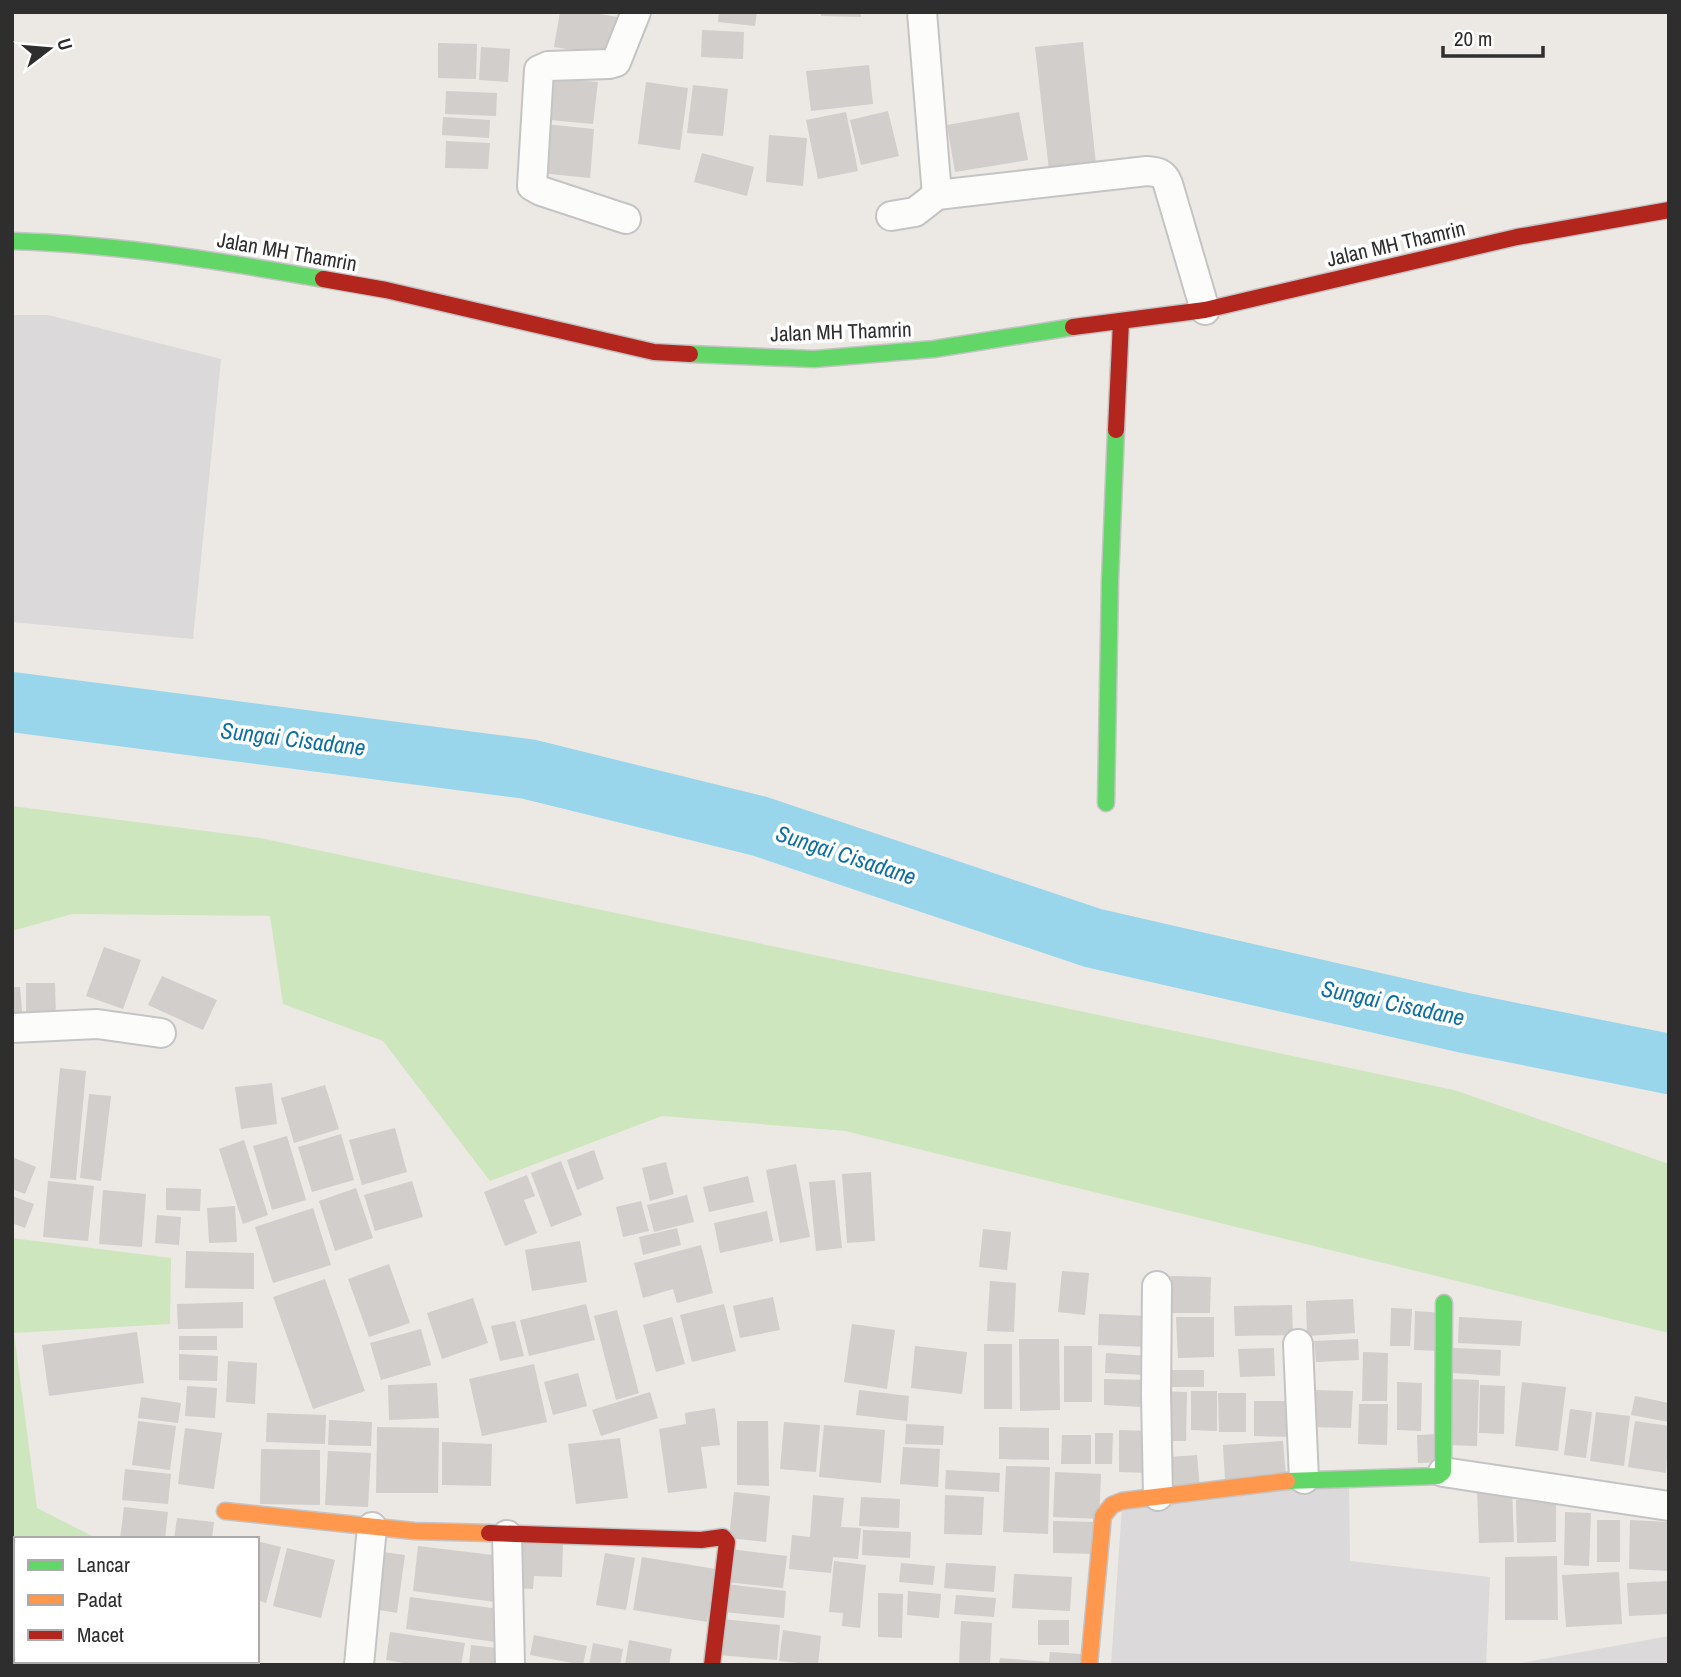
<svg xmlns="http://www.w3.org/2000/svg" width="1681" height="1677" font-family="'Archivo Narrow',sans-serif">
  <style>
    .industrial { fill: #dcd9db }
    .green { fill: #cee6be }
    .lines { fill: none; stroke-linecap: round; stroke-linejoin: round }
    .river { stroke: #99d6ec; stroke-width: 60 }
    .building { fill: #d1cecb }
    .street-casing { stroke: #c5c4c5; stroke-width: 32 }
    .fast-casing { stroke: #c5c4c5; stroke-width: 19 }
    .slow-casing { stroke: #c5c4c5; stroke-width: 19 }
    .jam-casing { stroke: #c5c4c5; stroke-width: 19 }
    .street { stroke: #fcfcfb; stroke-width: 28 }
    .fast { stroke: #63d668; stroke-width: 16 }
    .slow { stroke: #ff974d; stroke-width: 16 }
    .jam { stroke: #b3261e; stroke-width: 16 }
    .labels { text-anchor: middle; stroke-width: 7; stroke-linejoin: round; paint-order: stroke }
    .street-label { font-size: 21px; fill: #2e2e2e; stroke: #fff }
    .water-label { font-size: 23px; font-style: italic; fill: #0d6fa3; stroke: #fff }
  </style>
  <rect width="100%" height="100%" fill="#ece8e4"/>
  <!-- industrial -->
  <g class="industrial">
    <polygon points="12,315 48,315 221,359 193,639 12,622"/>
    <polygon points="1349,1481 1350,1561 1490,1577 1486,1665 1111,1665 1122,1507"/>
    <polygon points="1669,1636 1669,1665 1510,1665"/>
  </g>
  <!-- green -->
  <g class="green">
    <polygon points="12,806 260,838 1454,1090 1669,1164 1669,1333 845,1131 662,1116 490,1181 383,1041 283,1004 270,916 72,914 12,931"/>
    <polygon points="12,1238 171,1258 170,1324 14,1333 37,1508 98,1539 16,1539 16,1661 231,1661 246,1665 12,1665"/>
  </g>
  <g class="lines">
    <!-- river -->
    <polyline class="river" points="12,702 528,769 759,826 1093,938 1465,1023 1669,1064"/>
  </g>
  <!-- building -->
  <g class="building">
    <polygon points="560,12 588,12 617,17 611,56 554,47"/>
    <polygon points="719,12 757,12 755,26 718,22"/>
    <polygon points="821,12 861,12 861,17 821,16"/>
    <polygon points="702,30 744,32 743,59 701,57"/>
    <polygon points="1083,42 1097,174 1050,179 1035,47"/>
    <polygon points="438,43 477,44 476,79 438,78"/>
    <polygon points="481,47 510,49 508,82 479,80"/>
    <polygon points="869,65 873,104 811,111 806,71"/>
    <polygon points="543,77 598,82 593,124 539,119"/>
    <polygon points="646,82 688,88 680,150 638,144"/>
    <polygon points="693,85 728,89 723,136 687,133"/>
    <polygon points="446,91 497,93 496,116 445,114"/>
    <polygon points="888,111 899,156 861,165 850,120"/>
    <polygon points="846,112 858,171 818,179 806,120"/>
    <polygon points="1019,112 1028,160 955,172 947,125"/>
    <polygon points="443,117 490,120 489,138 442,135"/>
    <polygon points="544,124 594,129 590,178 540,173"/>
    <polygon points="769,135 807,138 803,186 766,182"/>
    <polygon points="446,141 490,143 488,169 445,168"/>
    <polygon points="702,153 754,167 747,196 694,182"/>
    <polygon points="104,947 141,960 123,1009 86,996"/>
    <polygon points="162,976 217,1000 203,1030 148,1005"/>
    <polygon points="26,983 55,983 56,1019 26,1020"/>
    <polygon points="12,987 20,987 23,1022 12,1023"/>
    <polygon points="60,1068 86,1071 76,1180 50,1178"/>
    <polygon points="272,1083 277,1124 241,1129 235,1087"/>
    <polygon points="325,1085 339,1129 294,1143 281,1098"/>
    <polygon points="89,1094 111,1096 101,1181 80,1178"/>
    <polygon points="395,1128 407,1172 362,1185 349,1140"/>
    <polygon points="341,1134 354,1180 312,1192 298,1147"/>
    <polygon points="287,1136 306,1200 272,1210 253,1146"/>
    <polygon points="244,1140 268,1215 243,1224 219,1149"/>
    <polygon points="594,1150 604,1179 577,1190 567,1160"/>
    <polygon points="12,1157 36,1167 25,1194 12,1189"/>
    <polygon points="561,1161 582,1215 551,1227 531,1173"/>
    <polygon points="666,1162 674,1194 650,1201 642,1168"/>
    <polygon points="796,1164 810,1237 780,1243 766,1170"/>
    <polygon points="871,1172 875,1241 847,1243 842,1174"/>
    <polygon points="527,1175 535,1196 524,1200 537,1233 505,1246 484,1192"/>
    <polygon points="748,1176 754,1202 709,1212 703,1187"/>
    <polygon points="835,1180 842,1248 816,1251 809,1182"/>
    <polygon points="48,1181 94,1186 88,1241 43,1237"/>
    <polygon points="412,1181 423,1217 375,1231 364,1195"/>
    <polygon points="166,1188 201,1189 200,1211 166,1210"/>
    <polygon points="356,1188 373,1238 335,1251 319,1201"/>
    <polygon points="103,1190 146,1194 142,1247 99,1244"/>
    <polygon points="687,1195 694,1222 654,1232 647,1205"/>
    <polygon points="12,1196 34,1204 25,1228 12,1223"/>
    <polygon points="641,1201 649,1231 623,1237 616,1207"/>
    <polygon points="235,1206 237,1242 209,1243 207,1208"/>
    <polygon points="313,1208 331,1265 273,1283 255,1227"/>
    <polygon points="767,1211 773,1241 720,1253 714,1223"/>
    <polygon points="157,1215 181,1217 179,1245 155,1243"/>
    <polygon points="677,1228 681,1245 643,1255 639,1237"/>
    <polygon points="983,1229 1011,1232 1007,1270 979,1267"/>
    <polygon points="580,1241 587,1282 532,1291 525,1250"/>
    <polygon points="701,1245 713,1293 677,1303 673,1289 643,1298 634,1263"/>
    <polygon points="186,1251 254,1253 254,1289 185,1288"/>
    <polygon points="389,1264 410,1323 369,1337 348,1279"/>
    <polygon points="1062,1271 1089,1273 1085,1315 1058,1312"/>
    <polygon points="1171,1276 1211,1277 1210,1313 1170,1313"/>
    <polygon points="325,1279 365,1391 313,1409 273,1297"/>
    <polygon points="990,1281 1016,1283 1014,1332 987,1331"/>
    <polygon points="773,1297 780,1330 740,1338 733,1306"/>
    <polygon points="473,1298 488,1343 442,1359 427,1313"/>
    <polygon points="1353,1299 1355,1333 1307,1336 1306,1301"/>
    <polygon points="243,1302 243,1328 178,1329 177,1304"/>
    <polygon points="586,1304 595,1340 529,1356 520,1320"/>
    <polygon points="724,1304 736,1351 692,1362 680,1315"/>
    <polygon points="1292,1305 1293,1335 1235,1336 1234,1306"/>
    <polygon points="1391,1308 1412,1309 1410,1346 1390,1346"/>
    <polygon points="617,1310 639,1393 616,1400 594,1316"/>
    <polygon points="1415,1311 1443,1313 1442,1351 1414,1350"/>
    <polygon points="1099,1314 1150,1316 1149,1347 1098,1345"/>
    <polygon points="672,1317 685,1364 656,1372 643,1325"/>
    <polygon points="1176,1317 1214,1317 1214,1357 1178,1358"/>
    <polygon points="1459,1317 1522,1321 1520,1346 1458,1343"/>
    <polygon points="515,1321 524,1356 500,1361 491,1326"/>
    <polygon points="852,1324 895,1330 887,1389 844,1382"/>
    <polygon points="421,1329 431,1365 381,1380 370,1343"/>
    <polygon points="137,1332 144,1383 49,1396 42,1345"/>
    <rect x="179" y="1336" width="38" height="14"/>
    <polygon points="1019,1339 1059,1339 1060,1410 1020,1411"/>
    <polygon points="1358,1339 1359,1360 1316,1362 1314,1341"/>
    <rect x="984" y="1344" width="28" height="65"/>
    <polygon points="915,1346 967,1352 962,1394 911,1388"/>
    <rect x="1064" y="1346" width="28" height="56"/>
    <polygon points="1274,1348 1275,1376 1240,1377 1238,1349"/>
    <polygon points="1453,1348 1501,1350 1500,1376 1452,1373"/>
    <polygon points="1363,1352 1388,1353 1387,1401 1362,1401"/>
    <polygon points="1106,1353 1149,1356 1147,1375 1105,1373"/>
    <polygon points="179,1354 218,1356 217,1381 179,1380"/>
    <polygon points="228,1361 257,1363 255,1404 226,1402"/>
    <polygon points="534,1364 547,1422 482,1436 469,1379"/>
    <polygon points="1167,1370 1204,1370 1204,1387 1166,1387"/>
    <polygon points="578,1373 587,1406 553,1415 544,1382"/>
    <polygon points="1104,1379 1144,1380 1143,1407 1104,1405"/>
    <polygon points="1451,1379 1479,1380 1477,1446 1449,1445"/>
    <polygon points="1397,1382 1422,1383 1421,1431 1397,1430"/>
    <polygon points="1522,1382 1566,1387 1558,1451 1515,1446"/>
    <polygon points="437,1383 439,1418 389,1420 388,1385"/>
    <polygon points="1480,1385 1505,1386 1504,1434 1479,1433"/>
    <polygon points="187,1386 217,1388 215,1418 185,1416"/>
    <polygon points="859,1390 909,1396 907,1421 856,1415"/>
    <polygon points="1311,1390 1353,1391 1351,1428 1309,1427"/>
    <polygon points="1162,1391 1187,1392 1186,1441 1162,1441"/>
    <polygon points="1191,1391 1217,1391 1217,1431 1191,1430"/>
    <polygon points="650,1392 658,1418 601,1436 592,1410"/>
    <polygon points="1218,1393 1246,1393 1246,1432 1219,1432"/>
    <polygon points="1635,1396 1669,1403 1669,1422 1631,1415"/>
    <polygon points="141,1397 181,1403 178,1423 138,1418"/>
    <polygon points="1254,1401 1293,1401 1293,1437 1254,1436"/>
    <polygon points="1359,1404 1388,1404 1387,1445 1358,1444"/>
    <polygon points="715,1408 720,1445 701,1447 707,1488 668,1493 659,1429 686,1424 685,1413"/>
    <polygon points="1570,1409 1592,1412 1586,1458 1564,1455"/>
    <polygon points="1596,1412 1630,1416 1624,1466 1590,1461"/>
    <polygon points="267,1413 326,1415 325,1444 266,1442"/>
    <polygon points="329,1420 372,1422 371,1446 328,1445"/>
    <polygon points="138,1421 176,1426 170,1470 132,1465"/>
    <polygon points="737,1421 768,1421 769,1486 737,1485"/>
    <polygon points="1635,1421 1669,1426 1666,1473 1628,1467"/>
    <polygon points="784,1422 820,1425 816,1472 780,1469"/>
    <polygon points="906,1424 944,1426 943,1445 905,1444"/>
    <polygon points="824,1425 885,1430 881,1483 819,1477"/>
    <polygon points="377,1427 439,1428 438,1493 376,1493"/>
    <polygon points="999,1427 1049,1428 1049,1460 999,1459"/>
    <polygon points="185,1428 222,1433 214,1489 178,1484"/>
    <polygon points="1119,1430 1151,1431 1151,1473 1119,1472"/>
    <polygon points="1095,1433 1113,1433 1112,1464 1095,1464"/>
    <polygon points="1441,1434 1442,1462 1418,1463 1417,1435"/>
    <polygon points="1062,1435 1091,1435 1091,1464 1061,1464"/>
    <polygon points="620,1438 628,1498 576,1504 568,1444"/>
    <polygon points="1283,1441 1286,1476 1225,1480 1223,1445"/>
    <polygon points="442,1442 492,1444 491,1486 442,1485"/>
    <polygon points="903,1447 940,1449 938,1487 900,1484"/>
    <polygon points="261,1449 320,1450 320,1505 260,1504"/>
    <polygon points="328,1451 371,1453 368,1507 325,1505"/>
    <polygon points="1197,1455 1200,1489 1171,1491 1169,1457"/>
    <polygon points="1006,1466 1050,1467 1048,1534 1003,1532"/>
    <polygon points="125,1469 171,1474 168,1504 122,1500"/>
    <polygon points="946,1470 1000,1473 999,1492 945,1489"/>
    <polygon points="1055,1472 1101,1474 1099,1519 1053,1517"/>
    <polygon points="1512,1489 1514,1542 1479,1543 1477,1490"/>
    <polygon points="734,1492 770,1496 766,1542 729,1538"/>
    <polygon points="813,1495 844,1498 841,1527 861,1528 858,1559 833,1557 831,1573 789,1569 792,1535 810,1537"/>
    <polygon points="945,1495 984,1497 982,1535 944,1534"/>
    <polygon points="861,1497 900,1499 899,1528 859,1526"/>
    <polygon points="1556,1499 1556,1542 1517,1543 1516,1500"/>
    <polygon points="124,1507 168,1512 165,1539 120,1539"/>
    <polygon points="1565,1512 1591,1513 1589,1566 1564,1565"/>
    <polygon points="177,1518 214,1522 212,1539 174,1539"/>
    <rect x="1597" y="1520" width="23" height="42"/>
    <polygon points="1630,1520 1669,1522 1669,1571 1629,1569"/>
    <polygon points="1053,1521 1098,1522 1098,1554 1053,1553"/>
    <polygon points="863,1530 911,1532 910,1558 862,1555"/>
    <polygon points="257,1541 281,1547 266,1603 257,1600"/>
    <polygon points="511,1542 563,1543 562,1577 534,1576 533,1589 515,1588"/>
    <polygon points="418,1546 501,1556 495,1602 413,1591"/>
    <polygon points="287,1548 335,1560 321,1618 273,1606"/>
    <polygon points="730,1549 787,1556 783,1588 726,1582"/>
    <polygon points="375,1551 405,1555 397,1613 367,1608"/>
    <polygon points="605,1553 635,1558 626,1610 596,1605"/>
    <polygon points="1557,1556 1558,1620 1505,1620 1505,1557"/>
    <polygon points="642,1557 716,1569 707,1622 633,1610"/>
    <polygon points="834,1561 866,1565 860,1628 842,1626 843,1613 829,1612"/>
    <polygon points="901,1563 935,1566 933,1585 899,1582"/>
    <polygon points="946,1563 996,1566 994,1592 944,1588"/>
    <polygon points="1619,1572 1622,1624 1566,1627 1562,1575"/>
    <polygon points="1014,1574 1072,1577 1070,1611 1012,1608"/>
    <polygon points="1667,1581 1669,1614 1629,1616 1627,1583"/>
    <polygon points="726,1584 786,1591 784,1618 724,1612"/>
    <polygon points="908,1591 941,1594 939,1618 907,1615"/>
    <polygon points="878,1593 903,1594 902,1638 878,1637"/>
    <polygon points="956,1595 996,1598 994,1617 954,1614"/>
    <polygon points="410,1597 499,1609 495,1642 406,1629"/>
    <polygon points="722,1619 780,1625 777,1660 719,1655"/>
    <rect x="1038" y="1620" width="31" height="25"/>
    <polygon points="961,1621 992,1623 990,1665 959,1665"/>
    <polygon points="783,1630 821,1636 818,1665 779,1661"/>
    <polygon points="390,1632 465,1643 461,1665 415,1665 386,1660"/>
    <polygon points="534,1635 587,1646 583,1665 530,1655"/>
    <polygon points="629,1640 672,1649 669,1665 625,1665"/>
    <polygon points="593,1643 623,1649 620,1665 589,1665"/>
    <polygon points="471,1645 505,1649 503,1665 469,1665"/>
    <polygon points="1050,1652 1081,1654 1081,1665 999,1665 1000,1658 1049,1662"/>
  </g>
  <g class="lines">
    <defs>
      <g id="street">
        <polyline points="922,12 937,195"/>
        <path d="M891,216L915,212L937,195L1147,171C1158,172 1164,173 1168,184L1205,310"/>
        <polyline points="626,219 541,191 532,186 539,70 548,66 609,64 616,62 636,12"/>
        <polyline points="12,1028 97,1024 161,1033"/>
        <polyline points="1157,1286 1156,1394 1158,1496"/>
        <polyline points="1298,1344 1304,1479"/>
        <polyline points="1443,1472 1669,1506"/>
        <polyline points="507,1535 510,1665"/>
        <polyline points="359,1665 372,1527"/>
      </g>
      <g id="fast">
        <path d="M12,241C117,244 220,261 323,279"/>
        <polyline points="690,354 814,359 934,349 1073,327"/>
        <polyline points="1106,803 1110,581 1116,430"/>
        <polyline points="1287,1481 1438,1476 1443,1472 1444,1303"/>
      </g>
      <g id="slow">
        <polyline points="225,1511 414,1531 489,1533"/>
        <polyline points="1089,1665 1103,1516 1112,1505 1122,1501 1287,1481"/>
      </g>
      <g id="jam">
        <polyline points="323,279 386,290 654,352 690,354"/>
        <polyline points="1073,327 1205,310 1517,237 1669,210"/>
        <polyline points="1116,430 1121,321"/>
        <polyline points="489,1533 701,1540 723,1537 727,1542 712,1665"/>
      </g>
    </defs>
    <!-- street casing -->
    <use href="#street" class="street-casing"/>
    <!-- fast casing -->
    <use href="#fast" class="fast-casing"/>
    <!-- slow casing -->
    <use href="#slow" class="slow-casing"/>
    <!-- jam casing -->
    <use href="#jam" class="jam-casing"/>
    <!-- street -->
    <use href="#street" class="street"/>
    <!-- fast -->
    <use href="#fast" class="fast"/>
    <!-- slow -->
    <use href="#slow" class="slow"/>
    <!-- jam -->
    <use href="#jam" class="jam"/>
  </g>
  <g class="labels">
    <!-- street labels -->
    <g class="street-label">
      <text transform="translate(1396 244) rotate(-13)" y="7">Jalan MH Thamrin</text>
      <text transform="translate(287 252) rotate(10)" y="7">Jalan MH Thamrin</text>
      <text transform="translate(841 332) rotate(-2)" y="7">Jalan MH Thamrin</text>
    </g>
    <!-- water labels -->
    <g class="water-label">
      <text transform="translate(293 739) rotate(7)" y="8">Sungai Cisadane</text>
      <text transform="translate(846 855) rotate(18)" y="8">Sungai Cisadane</text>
      <text transform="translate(1393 1003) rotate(12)" y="8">Sungai Cisadane</text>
    </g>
  </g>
  <!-- border -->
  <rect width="1681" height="1677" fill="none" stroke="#2e2e2e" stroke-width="28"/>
  <!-- legend -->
  <rect x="14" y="1537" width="245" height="126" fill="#ffffff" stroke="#ababab" stroke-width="2"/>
  <rect x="28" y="1560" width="35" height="10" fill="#63d668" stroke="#ababab" stroke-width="2"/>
  <text x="77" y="1572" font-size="21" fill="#2e2e2e">Lancar</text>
  <rect x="28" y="1595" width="35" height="10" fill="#ff974d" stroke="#ababab" stroke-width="2"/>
  <text x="77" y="1607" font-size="21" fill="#2e2e2e">Padat</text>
  <rect x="28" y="1630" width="35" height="10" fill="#b3261e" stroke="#ababab" stroke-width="2"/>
  <text x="77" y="1642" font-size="21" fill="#2e2e2e">Macet</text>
  <!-- north arrow -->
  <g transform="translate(49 49) rotate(74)" stroke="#ffffff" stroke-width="5" paint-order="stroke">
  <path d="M0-5L12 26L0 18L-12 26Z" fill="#2e2e2e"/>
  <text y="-10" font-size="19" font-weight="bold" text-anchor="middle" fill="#2e2e2e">U</text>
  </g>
  <!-- scale -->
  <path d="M1443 46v10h100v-10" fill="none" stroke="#2e2e2e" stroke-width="3.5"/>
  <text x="1454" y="46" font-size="21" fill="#2e2e2e" stroke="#ffffff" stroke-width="5" paint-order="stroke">20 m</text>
</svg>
